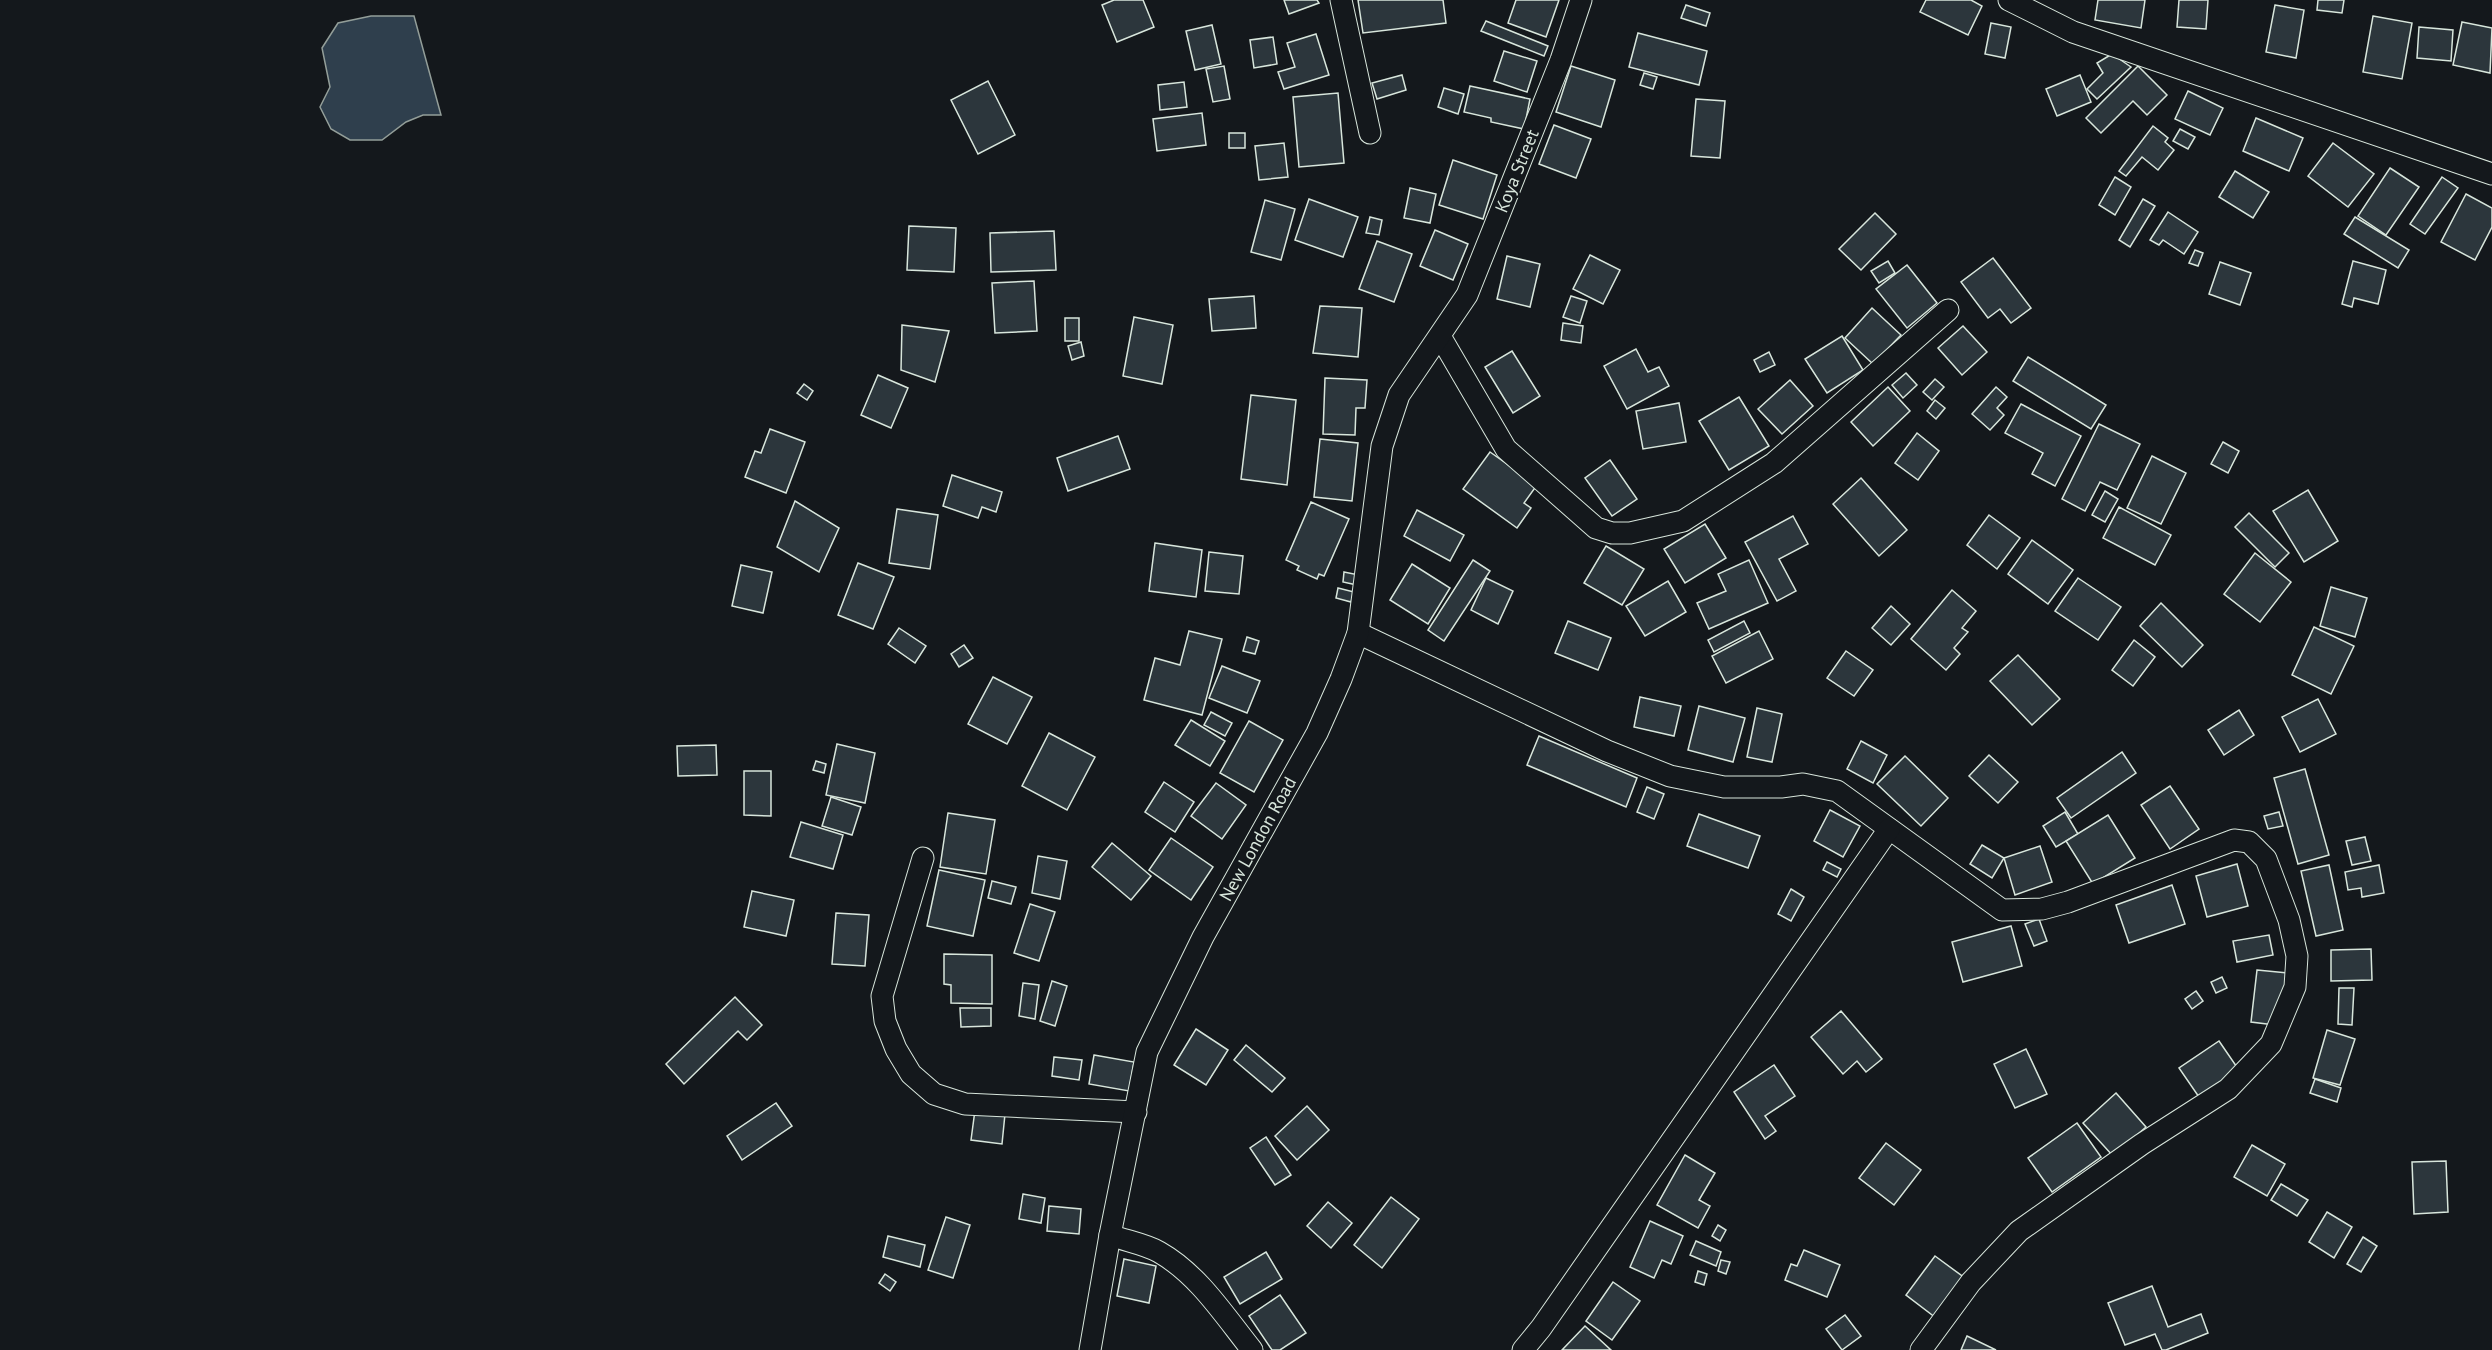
<svg xmlns="http://www.w3.org/2000/svg" width="2492" height="1350" font-family="'PT Sans',sans-serif">
  <style>
    .water { fill: #2f3f4d; stroke: #939e99; stroke-width: 1.5 }
    .building { fill: #2c363c; stroke: #d8e6dc; stroke-width: 1.5 }
    .lines { fill: none; stroke-linecap: round; stroke-linejoin: round }
    .street-casing { stroke: #d8e6dc; stroke-width: 23 }
    .street { stroke: #14181c; stroke-width: 21 }
    .labels { text-anchor: middle; stroke-width: 4.5; stroke-linejoin: round; paint-order: stroke }
    .street-label { font-size: 18px; fill: #d8e6dc; stroke: #14181c }
  </style>
  <rect width="100%" height="100%" fill="#14181c"/>
  <!-- water -->
  <polygon class="water" points="371,16 414,16 441,115 423,115 406,122 382,140 350,140 331,129 320,107 330,87 322,48 338,23"/>
  <!-- building -->
  <g class="building">
    <polygon points="1114,0 1143,0 1154,27 1117,42 1102,5"/>
    <polygon points="1284,0 1317,0 1319,3 1289,14"/>
    <polygon points="1358,0 1443,0 1446,23 1363,33"/>
    <polygon points="1516,0 1559,0 1546,37 1508,23"/>
    <polygon points="1926,0 1971,0 1982,6 1968,35 1920,12"/>
    <polygon points="2098,0 2145,0 2141,28 2095,20"/>
    <polygon points="2179,0 2208,0 2206,29 2177,27"/>
    <polygon points="2318,0 2344,0 2342,13 2317,10"/>
    <polygon points="1686,5 1710,13 1706,26 1681,18"/>
    <polygon points="2275,5 2304,10 2296,58 2266,52"/>
    <polygon points="2373,16 2412,23 2402,79 2363,72"/>
    <polygon points="1486,21 1548,46 1544,56 1481,31"/>
    <polygon points="2462,22 2492,28 2490,73 2453,65"/>
    <polygon points="1991,23 2011,27 2005,58 1985,54"/>
    <polygon points="1212,25 1221,64 1195,70 1186,31"/>
    <polygon points="2419,27 2453,30 2451,61 2417,58"/>
    <polygon points="1638,33 1707,51 1699,85 1629,67"/>
    <polygon points="1316,34 1329,75 1284,89 1278,72 1295,67 1287,43"/>
    <polygon points="1273,37 1277,64 1254,68 1250,40"/>
    <polygon points="1504,51 1537,61 1527,92 1494,81"/>
    <polygon points="2112,54 2131,67 2097,99 2087,89 2103,73 2097,63"/>
    <polygon points="1224,66 1230,99 1213,102 1206,69"/>
    <polygon points="1571,66 1615,80 1601,127 1556,112"/>
    <polygon points="2138,66 2167,95 2147,115 2133,101 2101,133 2086,118"/>
    <polygon points="1644,73 1657,77 1653,89 1640,85"/>
    <polygon points="1402,75 1406,90 1377,99 1372,83"/>
    <polygon points="2080,75 2091,102 2057,116 2046,89"/>
    <polygon points="988,81 1015,135 978,154 951,100"/>
    <polygon points="1184,82 1187,107 1160,110 1158,85"/>
    <polygon points="1470,86 1530,99 1524,129 1491,122 1491,118 1464,112"/>
    <polygon points="1444,88 1464,94 1458,114 1438,107"/>
    <polygon points="2188,91 2223,108 2210,135 2175,119"/>
    <polygon points="1338,93 1344,163 1299,167 1293,97"/>
    <polygon points="1696,99 1725,101 1720,158 1691,156"/>
    <polygon points="1202,113 1206,145 1157,151 1153,119"/>
    <polygon points="2256,118 2303,138 2289,171 2243,151"/>
    <polygon points="1554,125 1591,139 1576,178 1539,164"/>
    <polygon points="2153,126 2168,138 2165,142 2174,150 2158,170 2142,157 2126,176 2119,171"/>
    <polygon points="2180,129 2195,137 2188,149 2173,141"/>
    <rect x="1229" y="133" width="16" height="15"/>
    <polygon points="1284,143 1288,177 1259,180 1255,146"/>
    <polygon points="2333,143 2374,174 2348,207 2308,176"/>
    <polygon points="1453,160 1497,175 1483,219 1439,205"/>
    <polygon points="2390,168 2419,187 2386,235 2358,216"/>
    <polygon points="2235,171 2269,192 2253,218 2219,197"/>
    <polygon points="2115,177 2131,187 2115,215 2099,205"/>
    <polygon points="2442,177 2458,188 2425,234 2410,224"/>
    <polygon points="1410,188 1436,194 1430,223 1404,218"/>
    <polygon points="2466,194 2492,208 2492,227 2475,260 2441,242"/>
    <polygon points="1309,199 1358,217 1343,257 1295,240"/>
    <polygon points="2143,199 2155,206 2130,247 2119,240"/>
    <polygon points="1265,200 1295,209 1281,260 1251,252"/>
    <polygon points="2168,212 2198,232 2184,254 2163,240 2159,245 2150,240"/>
    <polygon points="1875,213 1896,234 1861,270 1839,249"/>
    <polygon points="1370,217 1382,220 1379,235 1366,233"/>
    <polygon points="2355,217 2409,250 2398,268 2344,234"/>
    <polygon points="909,226 956,228 954,272 907,270"/>
    <polygon points="1435,230 1468,244 1453,280 1420,266"/>
    <polygon points="1054,231 1056,270 991,272 990,233"/>
    <polygon points="1377,241 1412,254 1394,302 1359,289"/>
    <polygon points="2195,250 2203,253 2198,266 2189,263"/>
    <polygon points="1590,255 1620,270 1603,304 1573,289"/>
    <polygon points="1507,256 1540,264 1530,307 1497,299"/>
    <polygon points="1993,258 2031,308 2011,323 2000,309 1988,318 1961,282"/>
    <polygon points="1888,261 1895,273 1879,283 1871,271"/>
    <polygon points="2353,261 2386,270 2378,304 2354,298 2352,307 2342,304"/>
    <polygon points="2220,262 2251,273 2240,305 2209,294"/>
    <polygon points="1907,265 1937,303 1907,328 1876,289"/>
    <polygon points="1034,281 1037,331 995,333 992,283"/>
    <polygon points="1254,296 1256,328 1212,331 1209,299"/>
    <polygon points="1571,296 1587,301 1580,323 1563,317"/>
    <polygon points="1320,306 1362,308 1358,357 1313,353"/>
    <polygon points="1872,308 1901,335 1873,364 1845,338"/>
    <polygon points="1134,317 1173,325 1162,384 1123,376"/>
    <rect x="1065" y="318" width="14" height="23"/>
    <polygon points="1563,323 1583,326 1581,343 1561,340"/>
    <polygon points="902,325 949,331 935,382 901,370"/>
    <polygon points="1963,326 1987,352 1962,375 1938,348"/>
    <polygon points="1842,336 1863,370 1827,393 1805,359"/>
    <polygon points="1081,342 1084,356 1072,360 1068,346"/>
    <polygon points="1636,349 1648,372 1659,367 1669,386 1627,409 1604,366"/>
    <polygon points="1512,351 1540,396 1513,413 1485,367"/>
    <polygon points="1769,352 1775,365 1760,372 1754,360"/>
    <polygon points="2028,357 2106,405 2091,429 2013,381"/>
    <polygon points="1906,373 1917,385 1903,398 1892,385"/>
    <polygon points="878,375 908,388 891,428 861,415"/>
    <polygon points="1325,378 1367,380 1365,408 1356,408 1355,435 1323,434"/>
    <polygon points="1935,379 1944,387 1932,400 1923,392"/>
    <polygon points="1790,380 1813,406 1782,434 1758,409"/>
    <polygon points="804,384 813,391 807,400 797,393"/>
    <polygon points="1888,387 1910,411 1873,446 1851,422"/>
    <polygon points="1996,387 2007,397 1997,408 2004,415 1990,430 1972,414"/>
    <polygon points="1251,395 1296,400 1287,485 1241,479"/>
    <polygon points="1739,397 1769,446 1729,470 1699,421"/>
    <polygon points="1935,400 1945,408 1936,419 1927,411"/>
    <polygon points="1679,403 1686,442 1643,449 1636,411"/>
    <polygon points="2021,404 2081,436 2055,486 2032,474 2043,453 2005,433"/>
    <polygon points="2099,424 2140,444 2117,490 2100,482 2085,511 2062,499"/>
    <polygon points="770,429 805,442 786,493 745,477 755,451 761,453"/>
    <polygon points="1917,433 1939,451 1918,480 1895,463"/>
    <polygon points="1118,436 1130,469 1068,491 1057,458"/>
    <polygon points="1320,439 1358,443 1352,501 1314,497"/>
    <polygon points="2223,442 2239,451 2228,473 2211,464"/>
    <polygon points="1490,452 1537,485 1524,503 1531,508 1517,528 1463,489"/>
    <polygon points="2152,456 2186,473 2161,524 2127,508"/>
    <polygon points="1610,460 1637,499 1612,516 1585,478"/>
    <polygon points="952,475 1002,492 996,512 982,507 978,518 943,506"/>
    <polygon points="1861,478 1907,530 1879,556 1833,504"/>
    <polygon points="2308,490 2338,541 2304,562 2273,511"/>
    <polygon points="2105,491 2118,499 2105,522 2092,515"/>
    <polygon points="795,501 839,528 819,572 777,547"/>
    <polygon points="1311,502 1349,519 1324,576 1319,574 1317,579 1297,570 1299,566 1286,560"/>
    <polygon points="2119,507 2171,535 2155,565 2103,538"/>
    <polygon points="897,509 938,515 930,569 889,563"/>
    <polygon points="1417,510 1464,535 1450,561 1404,536"/>
    <polygon points="2249,513 2289,553 2275,567 2235,527"/>
    <polygon points="1989,515 2020,538 1997,569 1967,545"/>
    <polygon points="1793,516 1808,544 1779,559 1796,591 1777,601 1745,542"/>
    <polygon points="1705,524 1726,558 1685,583 1664,549"/>
    <polygon points="2032,540 2073,570 2048,604 2008,574"/>
    <polygon points="1155,543 1202,550 1196,597 1149,591"/>
    <polygon points="1606,546 1644,569 1622,605 1584,583"/>
    <polygon points="1209,552 1243,556 1239,594 1205,591"/>
    <polygon points="2255,553 2291,582 2260,622 2224,594"/>
    <polygon points="1473,560 1490,571 1444,641 1428,630"/>
    <polygon points="1749,560 1768,603 1709,629 1697,603 1726,591 1718,574"/>
    <polygon points="858,563 894,577 873,629 838,615"/>
    <polygon points="1412,564 1450,588 1428,624 1390,600"/>
    <polygon points="741,565 772,572 763,613 732,606"/>
    <polygon points="1344,572 1359,575 1357,585 1343,582"/>
    <polygon points="1486,578 1513,591 1498,624 1471,610"/>
    <polygon points="2078,578 2121,607 2098,640 2055,611"/>
    <polygon points="1668,581 1686,612 1645,636 1626,606"/>
    <polygon points="2331,587 2367,598 2355,637 2320,626"/>
    <polygon points="1338,588 1354,592 1351,602 1336,598"/>
    <polygon points="1952,590 1976,611 1962,628 1968,632 1954,648 1960,654 1946,670 1911,639"/>
    <polygon points="2161,603 2203,645 2182,667 2140,626"/>
    <polygon points="1891,606 1910,624 1891,645 1872,628"/>
    <polygon points="1568,621 1611,638 1598,670 1555,653"/>
    <polygon points="1744,621 1750,633 1714,652 1708,640"/>
    <polygon points="2314,627 2354,646 2331,694 2292,675"/>
    <polygon points="899,628 926,646 915,663 888,644"/>
    <polygon points="1189,631 1222,639 1202,715 1144,700 1155,658 1180,665"/>
    <polygon points="1759,631 1773,659 1726,683 1712,656"/>
    <polygon points="1247,637 1259,641 1255,654 1243,651"/>
    <polygon points="2134,640 2155,657 2133,686 2112,670"/>
    <polygon points="964,645 973,658 959,667 951,654"/>
    <polygon points="1846,651 1873,670 1854,696 1827,678"/>
    <polygon points="2018,655 2060,699 2032,725 1990,681"/>
    <polygon points="1222,666 1260,681 1247,713 1209,698"/>
    <polygon points="993,677 1032,697 1007,744 968,724"/>
    <polygon points="1640,697 1681,706 1674,736 1634,727"/>
    <polygon points="2318,699 2336,734 2300,752 2282,717"/>
    <polygon points="1699,706 1745,718 1733,762 1688,750"/>
    <polygon points="1757,708 1782,714 1772,762 1747,757"/>
    <polygon points="2239,710 2254,735 2224,755 2208,730"/>
    <polygon points="1211,712 1232,723 1225,736 1204,725"/>
    <polygon points="1191,720 1225,741 1210,766 1175,745"/>
    <polygon points="1249,721 1283,740 1254,792 1220,773"/>
    <polygon points="1049,733 1095,757 1067,810 1022,786"/>
    <polygon points="1539,736 1637,778 1626,807 1527,765"/>
    <polygon points="1861,741 1887,755 1873,783 1847,769"/>
    <polygon points="837,744 875,753 865,803 826,795"/>
    <polygon points="716,745 717,775 678,776 677,746"/>
    <polygon points="2122,752 2136,773 2071,818 2057,798"/>
    <polygon points="1989,755 2018,782 1998,803 1969,776"/>
    <polygon points="1905,756 1948,798 1921,826 1877,784"/>
    <polygon points="816,761 826,764 824,773 813,770"/>
    <polygon points="2305,769 2329,855 2298,864 2274,778"/>
    <polygon points="744,771 771,771 771,816 744,815"/>
    <polygon points="1164,782 1194,802 1175,832 1145,812"/>
    <polygon points="1216,783 1246,805 1222,839 1191,816"/>
    <polygon points="2170,786 2199,829 2170,849 2141,805"/>
    <polygon points="1647,787 1664,794 1654,819 1637,812"/>
    <polygon points="831,797 861,807 852,835 822,826"/>
    <polygon points="1830,810 1860,826 1843,857 1814,841"/>
    <polygon points="2065,812 2078,834 2056,847 2043,826"/>
    <polygon points="2279,812 2283,826 2268,829 2264,816"/>
    <polygon points="948,813 995,820 986,874 940,867"/>
    <polygon points="1699,814 1760,836 1748,868 1687,846"/>
    <polygon points="2108,815 2135,858 2093,884 2066,841"/>
    <polygon points="801,822 843,835 833,869 790,857"/>
    <polygon points="2365,837 2371,861 2352,865 2346,841"/>
    <polygon points="1171,838 1213,867 1191,900 1149,870"/>
    <polygon points="1112,843 1151,876 1131,900 1092,867"/>
    <polygon points="1982,845 2004,858 1992,878 1970,864"/>
    <polygon points="2040,846 2052,882 2015,895 2004,858"/>
    <polygon points="1038,856 1067,861 1060,899 1032,893"/>
    <polygon points="1827,862 1841,869 1837,877 1823,870"/>
    <polygon points="2237,864 2248,906 2207,917 2196,876"/>
    <polygon points="2329,865 2343,930 2316,936 2301,871"/>
    <polygon points="2379,865 2384,893 2362,897 2361,888 2348,890 2345,872"/>
    <polygon points="939,870 985,880 973,936 927,926"/>
    <polygon points="992,881 1016,887 1011,904 988,898"/>
    <polygon points="2172,885 2185,924 2129,943 2116,905"/>
    <polygon points="1791,889 1804,897 1791,921 1778,914"/>
    <polygon points="752,891 794,900 786,936 744,927"/>
    <polygon points="1030,904 1055,912 1039,961 1014,953"/>
    <polygon points="836,913 869,915 865,966 832,964"/>
    <polygon points="2039,919 2047,941 2034,946 2025,924"/>
    <polygon points="2011,926 2022,966 1963,982 1952,942"/>
    <polygon points="2269,935 2273,955 2237,962 2233,941"/>
    <polygon points="2371,949 2372,980 2331,981 2331,950"/>
    <polygon points="944,954 992,955 992,1004 951,1003 951,985 944,984"/>
    <polygon points="2257,970 2288,973 2283,1026 2251,1022"/>
    <polygon points="2222,977 2227,988 2216,993 2211,982"/>
    <polygon points="1052,981 1067,986 1055,1026 1040,1021"/>
    <polygon points="1023,983 1039,985 1035,1019 1019,1016"/>
    <polygon points="2339,988 2354,988 2352,1025 2338,1024"/>
    <polygon points="2196,991 2203,1001 2192,1009 2185,999"/>
    <polygon points="735,997 762,1025 747,1040 738,1031 684,1084 666,1064"/>
    <polygon points="960,1008 991,1008 991,1026 961,1027"/>
    <polygon points="1841,1011 1882,1059 1866,1072 1857,1061 1843,1074 1811,1037"/>
    <polygon points="1196,1029 1228,1050 1206,1085 1174,1065"/>
    <polygon points="2327,1030 2355,1039 2340,1085 2313,1078"/>
    <polygon points="2219,1041 2241,1073 2201,1100 2179,1068"/>
    <polygon points="1246,1045 1285,1078 1272,1092 1234,1060"/>
    <polygon points="2026,1049 2047,1094 2015,1108 1994,1064"/>
    <polygon points="1094,1055 1134,1062 1129,1091 1089,1084"/>
    <polygon points="1054,1057 1082,1060 1079,1080 1052,1076"/>
    <polygon points="1774,1065 1795,1096 1765,1116 1776,1131 1765,1139 1734,1092"/>
    <polygon points="2315,1079 2341,1088 2337,1102 2310,1093"/>
    <polygon points="2116,1093 2146,1127 2113,1156 2083,1123"/>
    <polygon points="776,1103 792,1126 742,1160 727,1136"/>
    <polygon points="1307,1106 1329,1130 1297,1160 1275,1136"/>
    <polygon points="975,1110 1005,1114 1002,1144 971,1140"/>
    <polygon points="2077,1123 2101,1157 2052,1192 2028,1158"/>
    <polygon points="1266,1137 1291,1175 1275,1185 1250,1148"/>
    <polygon points="1886,1143 1921,1170 1894,1205 1859,1178"/>
    <polygon points="2252,1145 2285,1164 2267,1196 2234,1177"/>
    <polygon points="1685,1155 1715,1173 1699,1200 1710,1206 1698,1228 1657,1205"/>
    <polygon points="2446,1161 2448,1212 2414,1214 2412,1162"/>
    <polygon points="2281,1184 2308,1200 2297,1216 2271,1200"/>
    <polygon points="1023,1194 1045,1198 1041,1223 1019,1219"/>
    <polygon points="1391,1197 1419,1219 1382,1268 1354,1245"/>
    <polygon points="1328,1202 1352,1223 1331,1248 1307,1226"/>
    <polygon points="1049,1206 1081,1209 1079,1234 1047,1231"/>
    <polygon points="2327,1212 2352,1227 2334,1258 2309,1242"/>
    <polygon points="946,1217 970,1225 953,1278 928,1270"/>
    <polygon points="1650,1221 1683,1236 1671,1264 1662,1260 1654,1278 1630,1267"/>
    <polygon points="1718,1225 1726,1230 1720,1241 1712,1236"/>
    <polygon points="888,1236 925,1245 920,1267 883,1257"/>
    <polygon points="2363,1237 2377,1246 2361,1272 2347,1264"/>
    <polygon points="1696,1241 1721,1252 1716,1266 1690,1255"/>
    <polygon points="1804,1250 1840,1265 1827,1297 1785,1280 1791,1264 1797,1266"/>
    <polygon points="1266,1252 1282,1279 1240,1304 1224,1277"/>
    <polygon points="1935,1256 1969,1281 1940,1321 1906,1295"/>
    <polygon points="1124,1259 1156,1266 1149,1303 1117,1296"/>
    <polygon points="1721,1260 1730,1262 1726,1274 1718,1271"/>
    <polygon points="1698,1271 1707,1274 1704,1285 1695,1282"/>
    <polygon points="885,1274 896,1282 890,1291 879,1283"/>
    <polygon points="1613,1282 1640,1301 1612,1340 1586,1321"/>
    <polygon points="2152,1286 2168,1327 2201,1314 2208,1333 2166,1350 2162,1350 2155,1334 2125,1345 2108,1303"/>
    <polygon points="1280,1295 1306,1333 1280,1350 1272,1350 1249,1316"/>
    <polygon points="1845,1315 1861,1336 1842,1350 1826,1329"/>
    <polygon points="1585,1326 1611,1350 1562,1350"/>
    <polygon points="1967,1336 1996,1350 1961,1350"/>
  </g>
  <g class="lines">
    <defs>
      <g id="street">
        <polyline points="1341,0 1370,133"/>
        <polyline points="2009,0 2073,32 2492,174"/>
        <polyline points="1440,336 1506,449 1596,528 1612,533 1630,533 1683,521 1774,463 1948,310"/>
        <polyline points="1358,633 1607,751 1670,776 1724,787 1781,787 1803,784 1837,791 2002,910 2042,909 2068,902 2234,840 2249,842 2266,859 2289,920 2297,956 2295,987 2271,1044 2228,1089 2142,1144 2019,1231 1971,1282 1921,1350"/>
        <polyline points="923,858 882,996 885,1021 896,1049 911,1074 934,1094 965,1104 1136,1112"/>
        <path d="M1110,1235C1126,1241 1145,1244 1159,1252C1198,1274 1224,1315 1252,1350"/>
        <polyline points="1090,1350 1110,1235 1147,1052 1203,937 1317,733 1341,679 1358,633 1382,446 1399,395 1467,295 1561,60 1581,0"/>
        <polyline points="1523,1350 1541,1328 1889,829"/>
      </g>
    </defs>
    <!-- street casing -->
    <use href="#street" class="street-casing"/>
    <!-- street -->
    <use href="#street" class="street"/>
  </g>
  <g class="labels">
    <!-- street labels -->
    <g class="street-label">
      <text transform="translate(1517 171) rotate(-68)" y="6">Koya Street</text>
      <text transform="translate(1258 839) rotate(-61)" y="6">New London Road</text>
    </g>
  </g>
</svg>
